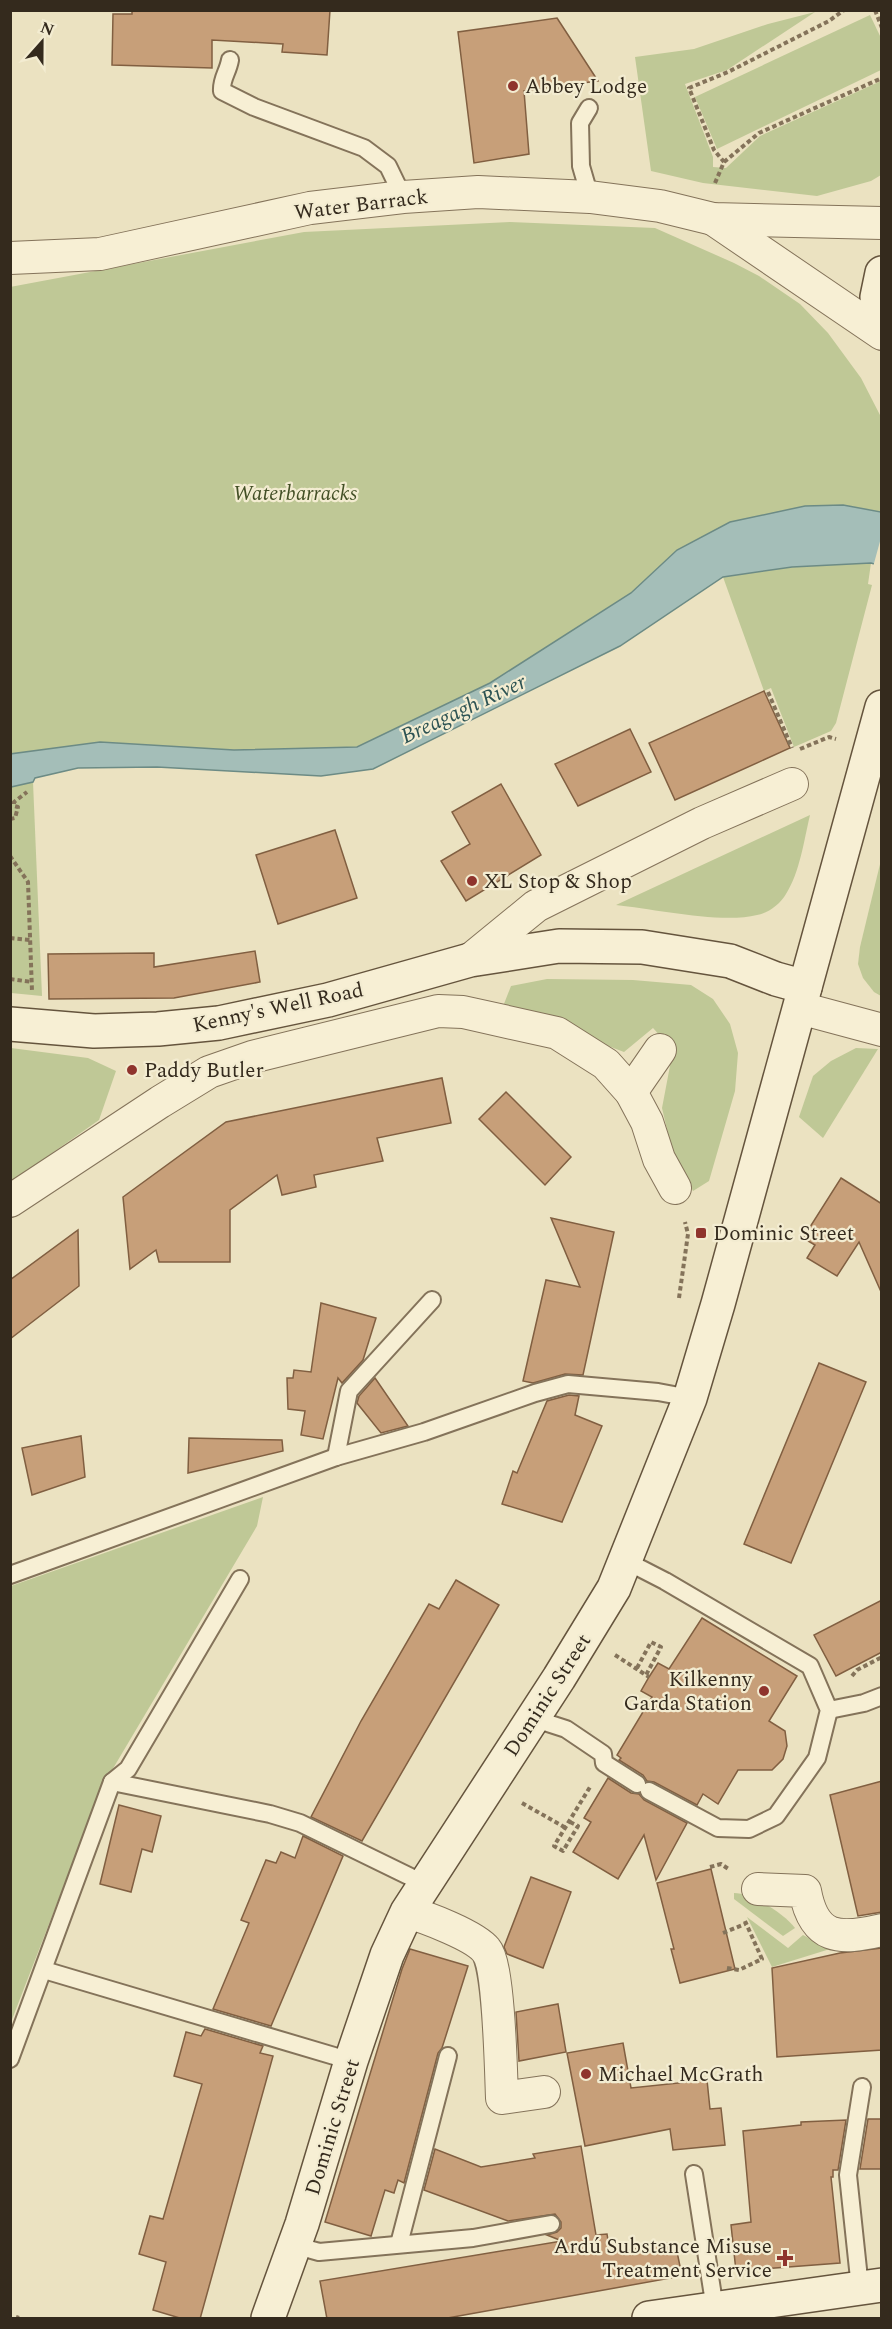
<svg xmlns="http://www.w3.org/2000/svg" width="892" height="2329" font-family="Spectral,serif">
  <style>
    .green { fill: #bfc896 }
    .water { fill: #a4beb8; stroke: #6c8b85; stroke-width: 1.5 }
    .pier { fill: #ebe2c1 }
    .building { fill: #c79f79; stroke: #815f41; stroke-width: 1.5 }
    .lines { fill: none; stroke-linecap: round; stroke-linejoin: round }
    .lane-casing { stroke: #84735a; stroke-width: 20 }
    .street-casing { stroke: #84735a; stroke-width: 34 }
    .secondary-casing { stroke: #65543d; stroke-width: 36 }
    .path { stroke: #84735a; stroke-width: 4; stroke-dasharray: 4.5 3; stroke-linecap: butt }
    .lane { stroke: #f7efd4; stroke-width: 16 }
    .street { stroke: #f7efd4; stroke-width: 32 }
    .secondary { stroke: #f7efd4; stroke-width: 33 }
    .poi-dot { fill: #8f342d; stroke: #f3ecd1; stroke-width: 2 }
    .labels { text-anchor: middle; stroke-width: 4.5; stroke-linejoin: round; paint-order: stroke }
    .poi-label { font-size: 21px; fill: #342a1d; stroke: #f3ecd1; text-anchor: start }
    .street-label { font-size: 21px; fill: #342a1d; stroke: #f3ecd1 }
    .park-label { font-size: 21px; font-style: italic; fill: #424f25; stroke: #f3ecd1 }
    .water-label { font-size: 22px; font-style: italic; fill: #2d5353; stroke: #f3ecd1 }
  </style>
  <rect width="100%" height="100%" fill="#ebe2c1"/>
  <!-- green -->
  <g class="green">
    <polygon points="815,12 727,70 685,84 713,157 713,167 726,168 760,136 881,81 881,175 871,181 817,196 703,183 651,171 635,57 694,49 768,24"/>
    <polygon points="870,15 881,38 881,70 717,149 695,97"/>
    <polygon points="510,222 655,228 734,263 759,276 800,304 828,333 861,378 881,417 881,512 843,505 677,550 631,593 490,684 357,747 234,750 100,742 11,754 10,287 304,232"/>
    <polygon points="871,563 868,584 872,585 836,723 831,731 794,747 771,688 764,691 723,577 792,567"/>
    <polygon points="33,782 42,996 11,993 11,787"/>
    <path d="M810,815C804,840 800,872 786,894C780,904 769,913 757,915C722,924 654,909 616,905Z"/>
    <polygon points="881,860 881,996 874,992 863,978 858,964 860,947"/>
    <polygon points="547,979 633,980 691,985 713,999 730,1024 738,1053 735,1091 709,1181 693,1191 672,1151 662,1108 673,1050 653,1028 624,1052 561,1028 500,1014 511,986"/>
    <polygon points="11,1048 88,1058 116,1071 99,1120 11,1182"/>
    <polygon points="856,1048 878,1049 823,1138 799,1117 813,1076 831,1061"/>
    <polygon points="263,1497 257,1526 102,1787 11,2022 11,1586"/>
    <path d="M734,1893C752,1893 785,1914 795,1928L783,1936L734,1899Z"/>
    <polygon points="747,1917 788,1948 803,1935 830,1949 772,1967"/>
  </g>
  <!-- water -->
  <polygon class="water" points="843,505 881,512 881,566 871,563 792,567 723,577 620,646 373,769 321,776 157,767 78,768 35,778 33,782 11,787 10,754 100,742 234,750 357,747 490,683 631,593 677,550 730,522 805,506"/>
  <!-- pier -->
  <polygon class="pier" points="882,534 882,569 881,569 873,567"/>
  <!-- building -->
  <g class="building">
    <polygon points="132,10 330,10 327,55 282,52 283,44 212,40 212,68 112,65 113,14 132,14"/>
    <polygon points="557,18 598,81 524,91 529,154 474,163 458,32"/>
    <polygon points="764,691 790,748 675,800 649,743"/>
    <polygon points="630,729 651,772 578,806 555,764"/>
    <polygon points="501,784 541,855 466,901 441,861 470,844 452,812"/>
    <polygon points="335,830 357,898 278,924 256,855"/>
    <polygon points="255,951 260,982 174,998 49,999 48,954 154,953 154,967"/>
    <polygon points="442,1078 451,1123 377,1138 383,1161 314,1175 316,1187 282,1195 277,1175 230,1210 230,1262 159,1262 156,1250 130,1269 123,1197 226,1122"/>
    <polygon points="506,1092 571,1157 545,1185 479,1119"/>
    <polygon points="841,1178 882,1204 882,1294 859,1242 837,1276 807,1258 815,1245 803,1238"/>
    <polygon points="551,1218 614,1232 583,1375 565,1374 533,1383 523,1381 546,1280 580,1287"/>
    <polygon points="78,1230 79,1286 10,1339 10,1280"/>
    <polygon points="321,1303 376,1318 363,1360 342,1383 338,1378 323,1439 301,1435 305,1411 288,1409 287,1378 293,1378 294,1370 311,1372"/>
    <polygon points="819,1363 866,1382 791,1563 744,1544"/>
    <polygon points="375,1378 408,1426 381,1433 357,1403 359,1396"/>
    <polygon points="569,1395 579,1396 575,1415 602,1426 562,1522 502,1504 513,1471 517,1473 547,1401"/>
    <polygon points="81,1436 85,1477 32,1495 22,1448"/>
    <polygon points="189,1438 282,1440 283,1451 188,1473"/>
    <polygon points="456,1580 499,1605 362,1841 311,1817 361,1721 429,1604 439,1609"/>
    <polygon points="882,1600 882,1652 836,1676 814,1635"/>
    <polygon points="702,1618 797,1676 769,1721 785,1731 787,1746 783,1759 772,1770 738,1770 718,1804 703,1794 697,1805 654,1782 647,1781 643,1775 619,1760 621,1758 617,1755 652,1697 641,1691 649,1677 658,1663 669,1669"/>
    <polygon points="608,1778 631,1793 639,1794 644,1800 687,1823 656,1880 644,1835 618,1879 573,1852 591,1822 584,1818"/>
    <polygon points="882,1781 882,1912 858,1916 830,1795"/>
    <polygon points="119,1805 161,1816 152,1852 142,1849 131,1892 100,1884"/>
    <polygon points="303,1836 343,1856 271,2026 213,2009 249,1923 241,1920 266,1860 276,1863 281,1852 295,1858"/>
    <polygon points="711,1869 735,1969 680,1983 671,1949 674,1949 657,1883"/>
    <polygon points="531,1877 571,1892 543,1968 507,1954 504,1947"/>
    <polygon points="882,1948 882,2050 777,2057 772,1968 840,1953"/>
    <polygon points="410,1949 468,1966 442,2048 438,2053 404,2183 398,2180 394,2193 385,2190 371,2236 325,2222 402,1969"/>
    <polygon points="558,2004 566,2052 519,2061 516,2012"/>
    <polygon points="205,2029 263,2046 260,2053 273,2056 200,2319 183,2319 153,2310 166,2262 139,2254 150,2216 163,2219 202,2084 174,2076 186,2032 201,2036"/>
    <polygon points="623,2043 631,2088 707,2080 710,2109 721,2108 725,2145 673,2150 670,2129 585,2146 567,2053"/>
    <polygon points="868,2119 882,2119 882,2169 860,2169"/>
    <polygon points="846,2120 838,2170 833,2170 833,2177 831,2177 840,2263 736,2271 731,2225 751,2222 743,2131 801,2125 801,2122"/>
    <polygon points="581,2146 596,2235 607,2234 610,2253 675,2242 682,2276 442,2319 327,2319 320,2281 562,2241 547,2235 557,2232 561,2228 561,2222 555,2214 508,2221 424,2190 435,2149 481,2167 535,2158 533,2154"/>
  </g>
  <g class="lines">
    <defs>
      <g id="lane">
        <path d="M230,60C228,72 221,79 222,91L254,107L364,148L388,166L403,197"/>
        <polyline points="589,108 580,123 581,166 590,197"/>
        <polyline points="336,1457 349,1391 432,1300"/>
        <polyline points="626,1561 665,1581 810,1666 829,1710 817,1758 776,1816 749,1829 718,1828 649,1791"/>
        <polyline points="10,1575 336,1457 424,1432 535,1393 568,1384 658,1392 690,1398"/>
        <polyline points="829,1710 864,1703 882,1696"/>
        <polyline points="532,1718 566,1729 603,1754 604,1763 637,1784"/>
        <polyline points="112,1782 270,1814 300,1823 425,1884"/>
        <polyline points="44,1970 351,2061"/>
        <polyline points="10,2059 112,1782 128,1769 240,1579"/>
        <polyline points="694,2174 715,2309"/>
        <polyline points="399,2244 448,2056"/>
        <polyline points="294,2245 319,2252 473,2238 551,2224"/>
        <polyline points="860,2288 848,2175 862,2087"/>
      </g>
      <g id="street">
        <polyline points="713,219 882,334"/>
        <polyline points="10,258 100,254 310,208 403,197 478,192 590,197 660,206 713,219 882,223"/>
        <polyline points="470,960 536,906 702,823 792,784"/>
        <polyline points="800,1008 882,1030"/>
        <polyline points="631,1092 660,1050"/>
        <polyline points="10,1201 160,1102 209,1072 252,1057 438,1011 463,1012 557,1033 606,1064 631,1092 647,1122 659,1159 675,1188"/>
        <path d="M758,1889L805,1891C814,1940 839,1940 882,1930"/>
        <path d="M407,1912C426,1917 475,1936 486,1950C499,1965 501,2073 502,2098L544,2092"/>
      </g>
      <g id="secondary">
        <polyline points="882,273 877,297 882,319"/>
        <polyline points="10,1024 94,1031 158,1029 219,1023 328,1000 470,960 559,946 642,947 730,961 776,979 805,987"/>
        <polyline points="268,2318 302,2224 351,2061 387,1955 407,1912 559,1678 614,1588 690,1398 718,1304 882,707"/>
        <polyline points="649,2318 882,2285"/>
      </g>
    </defs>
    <!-- lane casing -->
    <use href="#lane" class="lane-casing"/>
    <!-- street casing -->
    <use href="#street" class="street-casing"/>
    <!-- secondary casing -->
    <use href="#secondary" class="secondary-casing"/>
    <!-- path -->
    <g class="path">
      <polyline points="875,10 882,28"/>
      <polyline points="527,93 568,88"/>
      <polyline points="724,162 759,133 882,78"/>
      <polyline points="715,183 724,162 714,150 689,88 728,72 829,21 844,10"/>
      <polyline points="768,692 792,748"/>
      <polyline points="800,749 829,737 836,739"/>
      <polyline points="10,819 15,818 18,807 14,806 14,802 27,792"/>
      <polyline points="10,856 28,882 32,991"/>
      <polyline points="10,938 30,940"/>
      <polyline points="10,979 32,982"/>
      <polyline points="679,1298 688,1234 685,1222"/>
      <polyline points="615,1655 649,1677"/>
      <polyline points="637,1668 651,1642 661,1647 646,1675"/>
      <polyline points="852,1676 857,1670 882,1657"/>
      <polyline points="522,1803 566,1828"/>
      <polyline points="570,1822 578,1826 563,1851 554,1846 590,1787"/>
      <polyline points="710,1867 721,1864 730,1870"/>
      <polyline points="723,1933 745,1924"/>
      <polyline points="727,1968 739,1970 762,1959 745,1921"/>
      <polyline points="16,2317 19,2318"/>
    </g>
    <!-- lane -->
    <use href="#lane" class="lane"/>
    <!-- street -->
    <use href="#street" class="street"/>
    <!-- secondary -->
    <use href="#secondary" class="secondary"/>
  </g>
  <!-- markers -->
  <g class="poi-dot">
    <circle cx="513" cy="86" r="6"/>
    <circle cx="472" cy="881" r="6"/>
    <circle cx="132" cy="1070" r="6"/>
    <rect x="695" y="1227" width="12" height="12" rx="3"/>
    <circle cx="764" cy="1691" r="6"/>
    <circle cx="586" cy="2074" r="6"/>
    <path d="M782 2249h6v6h6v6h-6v6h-6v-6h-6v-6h6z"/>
  </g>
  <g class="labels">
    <!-- poi labels -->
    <g class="poi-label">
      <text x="525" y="93">Abbey Lodge</text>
      <text x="484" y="888">XL Stop &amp; Shop</text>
      <text x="144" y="1077">Paddy Butler</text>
      <text x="713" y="1240">Dominic Street</text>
      <text x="752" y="1686" text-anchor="end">Kilkenny<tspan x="752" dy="24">Garda Station</tspan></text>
      <text x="598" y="2081">Michael McGrath</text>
      <text x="772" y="2253" text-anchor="end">Ardú Substance Misuse<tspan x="772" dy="24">Treatment Service</tspan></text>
    </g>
    <!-- street labels -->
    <g class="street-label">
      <text transform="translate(361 204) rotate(-7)" y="7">Water Barrack</text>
      <text transform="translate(278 1007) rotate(-12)" y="7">Kenny's Well Road</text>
      <text transform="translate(547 1695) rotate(-57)" y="7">Dominic Street</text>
      <text transform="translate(332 2127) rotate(-73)" y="7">Dominic Street</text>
    </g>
    <!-- park labels -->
    <g class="park-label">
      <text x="295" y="500">Waterbarracks</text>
    </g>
    <!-- water labels -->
    <g class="water-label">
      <text transform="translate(463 708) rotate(-25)" y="8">Breagagh River</text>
    </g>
  </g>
  <!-- border -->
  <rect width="892" height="2329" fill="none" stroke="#342a1d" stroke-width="24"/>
  <!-- north arrow -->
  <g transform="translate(42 42) rotate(21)" stroke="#f3ecd1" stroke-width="4.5" paint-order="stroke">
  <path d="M0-4.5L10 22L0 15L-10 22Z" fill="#342a1d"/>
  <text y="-9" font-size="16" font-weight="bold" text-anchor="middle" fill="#342a1d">N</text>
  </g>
</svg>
